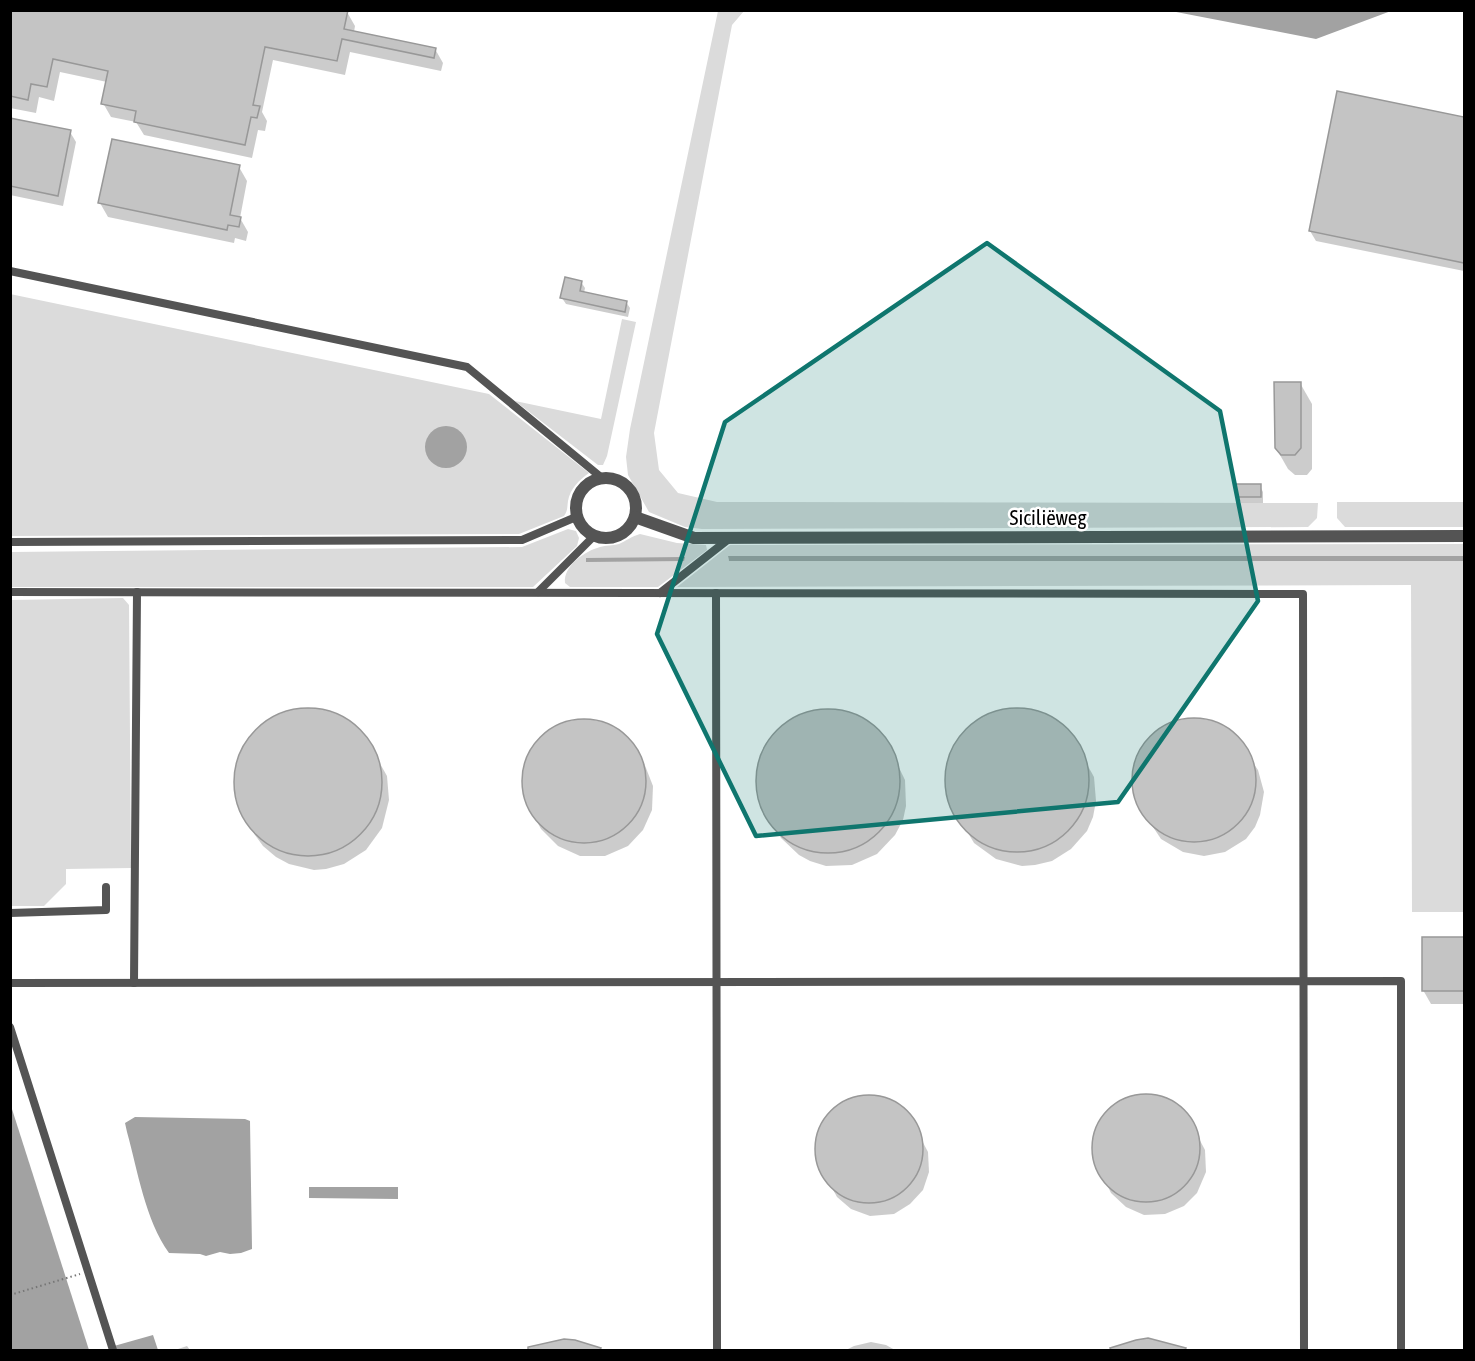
<svg xmlns="http://www.w3.org/2000/svg" width="1475" height="1361" font-family="'Asap Condensed',sans-serif">
  <style>
    .green { fill: #dbdbdb }
    .water { fill: #a2a2a2 }
    .shadow { fill: #0003 }
    .building { fill: #c4c4c4; stroke: #989898; stroke-width: 1.5 }
    .lines { fill: none; stroke-linecap: round; stroke-linejoin: round }
    .path { stroke: #767676; stroke-width: 2; stroke-dasharray: 1.5 3; stroke-linecap: butt }
    .lane { stroke: #545454; stroke-width: 8 }
    .street { stroke: #545454; stroke-width: 12 }
    .marked { fill: #0f766e; fill-opacity: 0.2; stroke: #0f766e; stroke-width: 4.5; stroke-linejoin: round }
    .labels { text-anchor: middle; stroke-width: 5; stroke-linejoin: round; paint-order: stroke }
    .street-label { font-size: 21px; fill: #000; stroke: #fff }
  </style>
  <rect width="100%" height="100%" fill="#fff"/>
  <!-- green -->
  <g class="green">
    <polygon points="718,11 744,11 732,25 654,433 659,470 678,493 717,502 1318,503 1317,518 1308,527 702,529 685,527 649,512 628,475 626,457 630,429"/>
    <path d="M10,294L489,394L589,473C579,480 570,489 568,501C567,508 568,510 564,516L519,534L11,536Z"/>
    <polygon points="622,319 636,322 607,456 603,465 598,465 515,401 601,419"/>
    <polygon points="1337,502 1464,502 1464,527 1345,527 1337,518"/>
    <polygon points="568,529 576,531 579,538 577,546 533,587 11,587 11,552 522,547"/>
    <path d="M640,534L677,543L706,545L707,550L658,587H570L565,583C563,566 585,551 600,547C606,545 612,546 619,544C626,541 632,536 640,534Z"/>
    <polygon points="1464,544 1464,556 728,556 729,561 1464,561 1464,912 1412,912 1411,585 677,587 730,545"/>
    <polygon points="123,598 129,605 131,868 66,869 66,884 44,906 11,906 11,600"/>
  </g>
  <!-- water -->
  <g class="water">
    <polygon points="1171,11 1391,11 1316,39"/>
    <circle cx="446" cy="447" r="21"/>
    <polygon points="728,556 1464,556 1464,561 729,561"/>
    <polygon points="685,557 684,561 586,562 586,558"/>
    <polygon points="10,1106 11,1106 89,1350 11,1350"/>
    <path d="M135,1117L245,1119L250,1121L252,1249L241,1253L230,1254L220,1252L206,1256L200,1254L169,1253C145,1219 138,1172 127,1132L125,1123Z"/>
    <polygon points="309,1187 398,1187 398,1199 309,1198"/>
    <polygon points="153,1335 158,1350 116,1350 114,1346"/>
  </g>
  <!-- shadow -->
  <g class="shadow">
    <polygon points="10,10 347,12 355,26 354,32 435,49 443,63 441,71 350,52 345,75 273,60 262,112 267,121 265,131 258,130 252,158 144,135 136,122 111,117 103,103 107,82 60,72 54,101 39,97 36,113 10,108"/>
    <polygon points="1339,93 1464,118 1464,271 1316,241 1310,231"/>
    <polygon points="10,119 70,132 76,142 63,206 10,195"/>
    <polygon points="239,167 247,181 240,218 248,232 246,241 235,238 234,243 108,217 100,203"/>
    <polygon points="581,282 585,288 584,293 626,302 630,308 628,317 566,304 562,298"/>
    <polygon points="1300,383 1312,404 1312,469 1307,475 1295,475 1288,469 1276,448"/>
    <polygon points="1260,486 1263,492 1263,503 1241,503 1238,496"/>
    <polygon points="300,709 314,709 341,716 356,727 365,737 387,776 389,800 382,828 366,850 344,864 326,869 314,870 289,864 276,857 263,846 255,835 239,805 235,778 243,750 259,728 284,713"/>
    <polygon points="1013,710 1028,711 1050,718 1062,726 1072,737 1094,777 1096,801 1093,817 1087,831 1071,849 1052,861 1035,865 1022,866 996,859 974,843 951,804 948,791 947,775 954,749 962,737 983,719 998,713"/>
    <polygon points="837,711 863,720 877,731 886,741 905,780 906,806 903,820 895,835 877,854 852,865 826,866 810,861 799,855 781,838 760,799 759,771 768,745 788,724 810,713"/>
    <polygon points="1191,720 1217,724 1235,736 1258,770 1264,792 1260,815 1255,827 1246,839 1225,852 1204,856 1183,852 1161,839 1141,809 1134,786 1137,760 1148,741 1167,727"/>
    <polygon points="575,721 598,722 619,731 635,748 644,763 653,786 652,810 643,830 628,846 605,856 580,856 558,846 541,829 533,814 524,792 525,768 534,747 554,728"/>
    <polygon points="1464,938 1464,1004 1431,1004 1423,990 1423,939"/>
    <polygon points="875,1097 893,1103 909,1116 928,1152 929,1172 923,1190 910,1204 894,1214 870,1216 851,1209 837,1197 819,1164 817,1143 824,1122 838,1107 853,1099"/>
    <polygon points="1137,1097 1155,1097 1174,1105 1188,1118 1205,1150 1206,1172 1197,1193 1184,1206 1165,1214 1144,1215 1126,1207 1111,1193 1095,1160 1094,1139 1102,1120 1118,1104"/>
    <polygon points="1136,1341 1169,1345 1175,1350 1119,1350"/>
    <polygon points="871,1342 886,1345 895,1350 846,1350 854,1346"/>
    <polygon points="545,1344 581,1344 592,1350 537,1350"/>
    <polygon points="187,1346 190,1350 175,1350"/>
  </g>
  <!-- building -->
  <g class="building">
    <polygon points="10,10 348,10 344,29 436,48 434,58 342,39 337,61 265,47 253,105 260,106 257,118 251,117 245,145 134,122 136,111 101,104 108,71 53,59 47,87 31,84 28,100 10,96"/>
    <polygon points="1337,91 1464,117 1464,263 1309,231"/>
    <polygon points="10,118 71,130 58,196 10,186"/>
    <polygon points="112,139 240,165 230,215 241,217 239,227 228,225 227,230 98,203"/>
    <polygon points="565,277 582,281 580,291 627,301 625,312 560,298"/>
    <polygon points="1274,382 1301,382 1301,448 1295,455 1281,455 1275,448"/>
    <rect x="1236" y="484" width="25" height="13"/>
    <circle cx="308" cy="782" r="74"/>
    <circle cx="1017" cy="780" r="72"/>
    <circle cx="828" cy="781" r="72"/>
    <circle cx="1194" cy="780" r="62"/>
    <circle cx="584" cy="781" r="62"/>
    <rect x="1422" y="937" width="42" height="54"/>
    <circle cx="1146" cy="1148" r="54"/>
    <circle cx="869" cy="1149" r="54"/>
    <polygon points="1148,1338 1186,1348 1185,1350 1111,1350 1110,1348 1136,1340"/>
    <polygon points="564,1339 575,1340 601,1348 600,1350 528,1350 528,1347"/>
  </g>
  <g class="lines">
    <!-- path -->
    <polyline class="path" points="10,1295 80,1274"/>
    <!-- lane -->
    <g class="lane">
      <polyline points="10,271 467,367 602,478"/>
      <polyline points="10,542 522,540 576,517"/>
      <polyline points="10,592 1303,594 1304,1350"/>
      <polyline points="538,592 594,536"/>
      <polyline points="660,593 730,538"/>
      <polyline points="716,593 717,1350"/>
      <polyline points="10,913 106,910 106,887"/>
      <polyline points="10,983 1401,981 1401,1350"/>
      <polyline points="134,983 137,592"/>
      <polyline points="10,1027 113,1350"/>
    </g>
    <!-- street -->
    <g class="street">
      <circle cx="606" cy="508" r="30"/>
      <polyline points="635,517 694,538 1464,536"/>
    </g>
  </g>
  <!-- marked area -->
  <path class="marked" d="M987,243L1220,411L1258,601L1118,802L756,836L657,634L725,422Z"/>
  <g class="labels">
    <!-- street labels -->
    <g class="street-label">
      <text x="1048" y="525">Siciliëweg</text>
    </g>
  </g>
  <!-- border -->
  <rect width="1475" height="1361" fill="none" stroke="#000000" stroke-width="24"/>
</svg>
